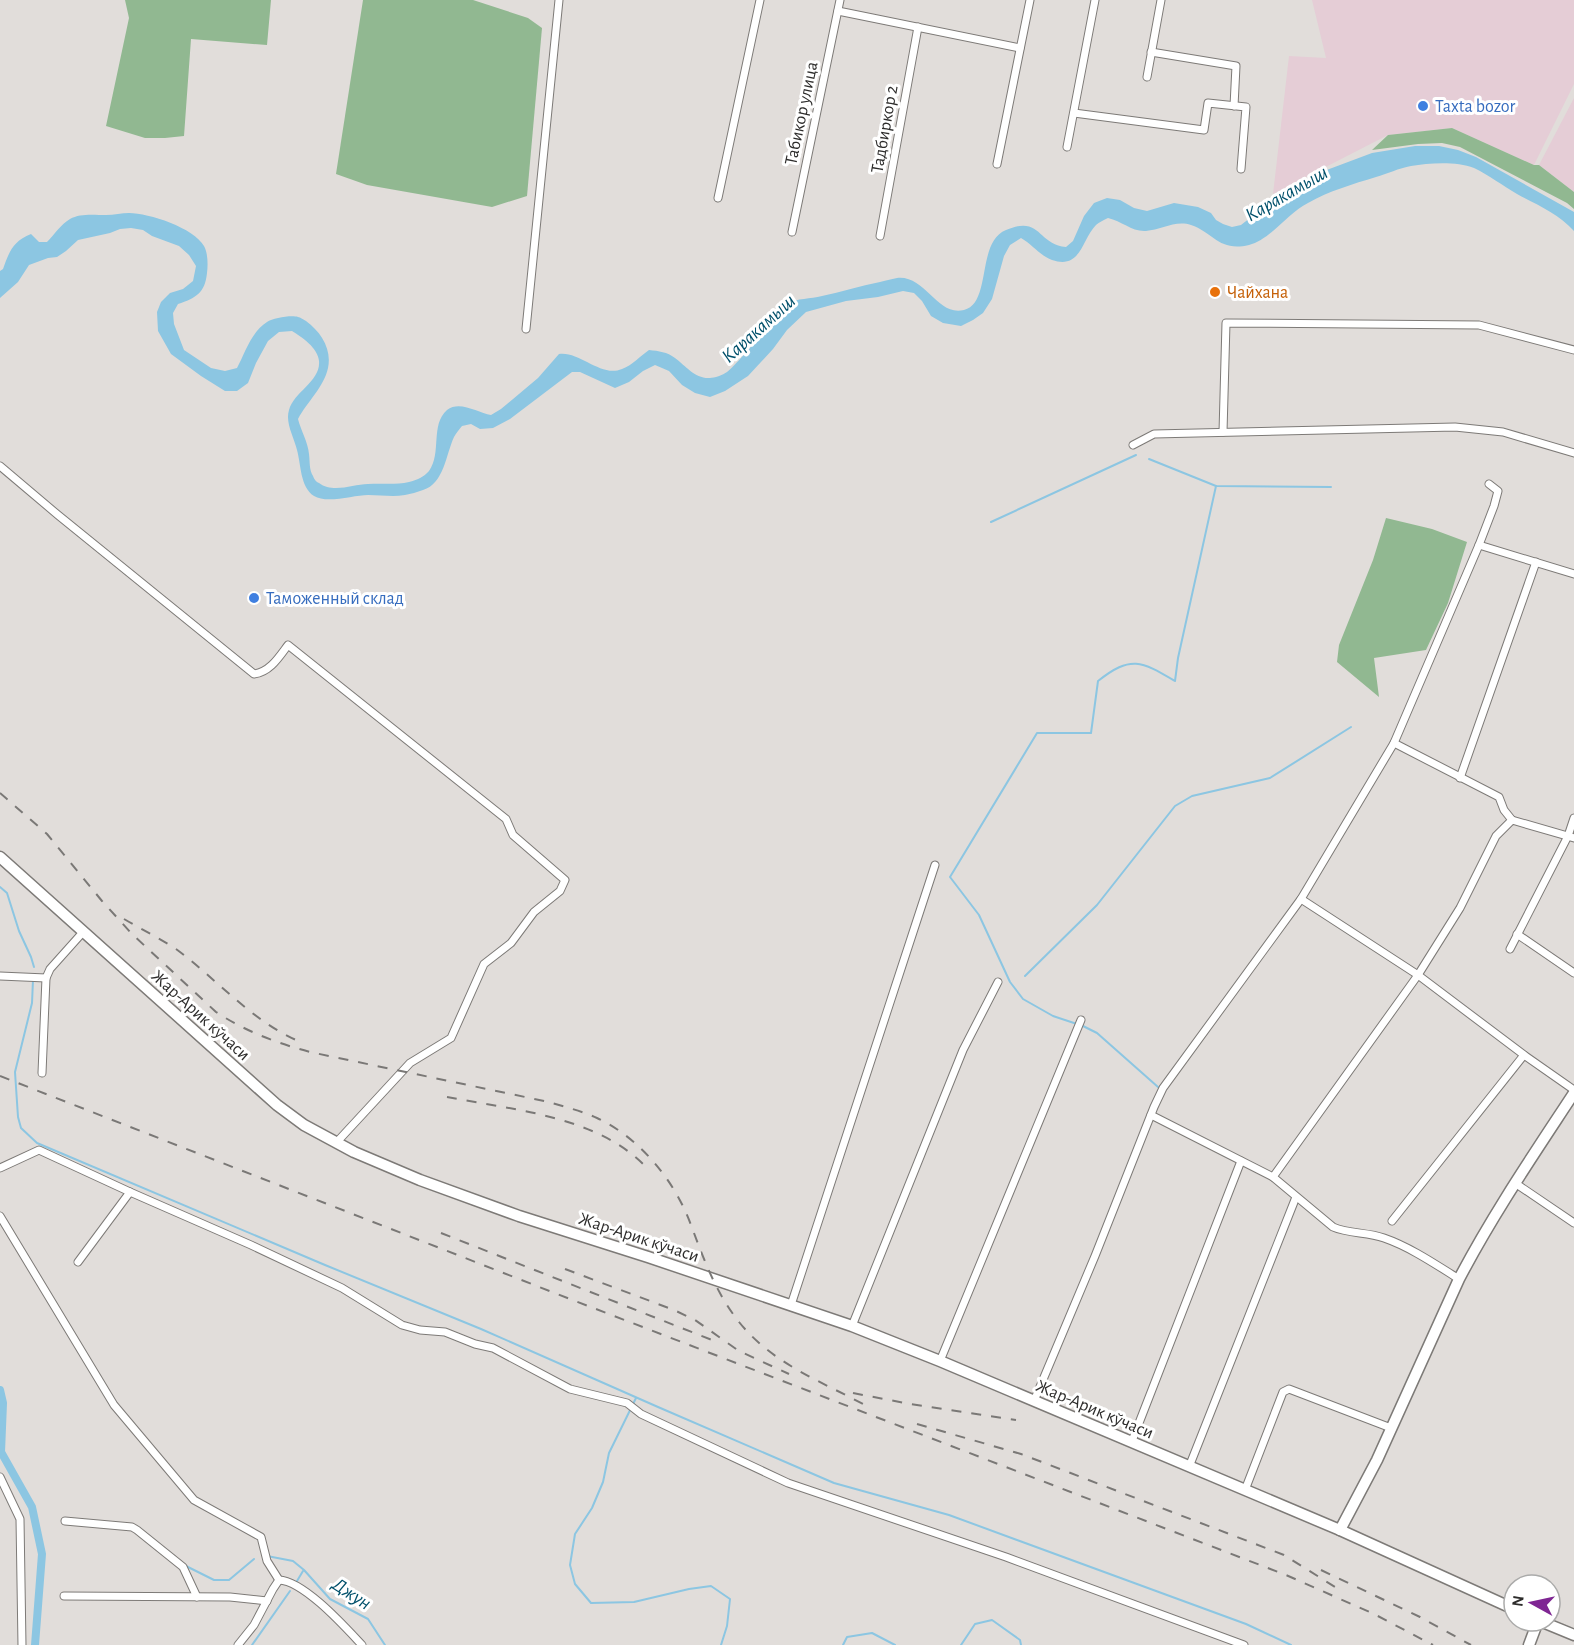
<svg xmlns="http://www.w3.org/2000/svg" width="1574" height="1645" font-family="'Alegreya Sans',sans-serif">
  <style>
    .commercial { fill: #e5cdd6 }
    .green { fill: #91b891 }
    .water { fill: #8cc6e2 }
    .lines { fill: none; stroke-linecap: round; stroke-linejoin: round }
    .stream { stroke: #8cc6e2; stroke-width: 2 }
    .canal { stroke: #8cc6e2; stroke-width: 8 }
    .minor-casing { stroke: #7d7a77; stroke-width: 9 }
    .secondary-casing { stroke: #7d7a77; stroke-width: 13 }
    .minor { stroke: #fff; stroke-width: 7 }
    .secondary { stroke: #fff; stroke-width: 10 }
    .rail { stroke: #7a7876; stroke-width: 2; stroke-dasharray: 10 10; stroke-linecap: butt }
    .shop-dot { fill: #3f7fe0; stroke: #fff; stroke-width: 2 }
    .food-dot { fill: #e8710a; stroke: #fff; stroke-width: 2 }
    .labels { text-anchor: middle; stroke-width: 6; stroke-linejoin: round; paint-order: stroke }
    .shop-label { font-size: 18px; fill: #366cbe; stroke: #fff; text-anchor: start }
    .street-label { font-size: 18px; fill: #2d2c2b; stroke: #fff }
    .food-label { font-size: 18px; fill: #c56008; stroke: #fff; text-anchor: start }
    .water-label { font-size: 20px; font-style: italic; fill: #00506b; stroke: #fff }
  </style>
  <rect width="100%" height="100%" fill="#e1ddda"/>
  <!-- commercial -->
  <g class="commercial">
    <polygon points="1312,0 1574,0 1574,84 1534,165 1452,128 1388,135 1273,194 1289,56 1326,58"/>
    <polygon points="1574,98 1574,192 1539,165"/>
  </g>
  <!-- green -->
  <g class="green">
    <polygon points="125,0 271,0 267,45 191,39 184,136 165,138 145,138 106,126 129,18"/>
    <polygon points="363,0 473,0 528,18 542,28 527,196 492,207 367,185 336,174"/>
    <polygon points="1452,128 1534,165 1539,165 1574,192 1574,209 1567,203 1460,147 1442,143 1418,144 1372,150 1388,135"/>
    <polygon points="1386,518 1432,529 1467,542 1448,603 1426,650 1374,658 1379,697 1337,662 1339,645 1373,560"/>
  </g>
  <!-- water -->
  <path class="water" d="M1415,146H1439L1458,150L1476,157L1574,212V231C1558,213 1537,205 1517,194C1503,186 1489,175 1474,168C1456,161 1429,163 1411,166C1399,168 1387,174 1376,177C1353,184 1329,191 1308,203C1288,213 1270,240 1249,245C1219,252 1214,233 1191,225C1175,220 1161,230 1146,231C1132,232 1122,221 1108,218C1104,220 1099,222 1096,225C1082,239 1081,270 1052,260C1039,255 1032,244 1021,238L1010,245L1004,256L992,299L983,313L973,320L961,326L943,323L931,316L922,301L914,293L903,291L878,297L846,301L806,312L787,330L773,349L748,376L725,391L710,397L695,393L682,385L669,371L655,365L643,371L629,382L615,388L580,372H572L510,419L493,428L480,429L471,424L462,426C459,430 456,433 454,437C446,454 444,484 423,490C417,492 411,494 405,495C393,497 381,495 368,495C354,495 327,504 314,496C300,487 301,464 297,450C294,437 285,423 289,410C294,392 321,381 319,361C318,348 302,337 292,331L279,332L268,341L256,363L248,383L237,391H225L201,376L171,354L158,331L157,312L161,302L170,293L183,289L193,281L196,266L189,255L179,246L152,236L143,230L131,228L120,229L110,233L78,240L66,251L57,257L48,258L29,265L18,282L0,298V271L3,269C9,252 13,241 31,234L39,242H47C54,235 61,224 70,219C80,213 95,215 106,215C114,215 122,213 129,213C149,213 194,228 204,246C208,253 208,265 207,273C205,293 196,298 178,304L173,313L174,324L184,350L211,368L225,371L237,368C245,353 251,332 267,322C273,318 291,315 298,317C300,317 304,320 306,321C321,332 332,349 328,368C324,387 307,402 298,419C301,431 308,442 309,454C310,461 309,470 313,476C314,479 316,482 319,483C324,487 330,488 336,488C347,488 358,484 368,484C382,483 396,485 409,482C417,480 424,477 429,471C442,453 430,425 447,410C460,400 478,413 491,415L501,409L538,378L559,354C580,351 601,378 622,369C633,365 640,356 649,350C659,351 667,352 675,358C686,366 695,379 710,378C714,378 723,375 727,372C733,368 755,342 761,335C769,324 774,311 786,304C798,298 810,299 822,296C841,292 860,286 880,282C885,281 891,279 897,278C926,275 937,317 964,310C992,303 976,242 1006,230C1041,215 1037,244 1066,247L1073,241L1084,216L1094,203L1107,198L1120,200L1134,208L1147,211L1174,203L1198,207L1211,213L1216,220L1223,224L1232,227L1241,225L1278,196L1304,180L1324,171L1372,153Z"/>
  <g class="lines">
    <!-- stream -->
    <g class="stream">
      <polyline points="1149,459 1216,486 1331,487"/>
      <polyline points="991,522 1136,455"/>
      <polyline points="0,887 7,893 19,931 31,957 34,967"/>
      <polyline points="1025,976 1097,905 1175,806 1192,796 1270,778 1351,727"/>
      <polyline points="33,980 32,1003 15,1072 18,1117 21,1128 37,1143 325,1265 481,1329 658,1407 834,1483 949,1515 1246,1624 1291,1645"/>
      <path d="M1158,1087L1097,1033L1083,1026L1053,1016L1023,999L1010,982L979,915L950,877L1037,733H1091L1098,681C1131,655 1141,661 1175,681L1178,658L1216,486"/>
      <polyline points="636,1398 609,1453 603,1482 592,1508 575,1534 570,1565 575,1584 591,1603 634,1602 689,1589 711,1586 730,1599 727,1626 721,1645"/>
      <polyline points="267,1556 293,1561 304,1570 330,1599 368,1619 385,1645"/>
      <polyline points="186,1566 214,1580 229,1580 254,1559"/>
      <polyline points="297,1581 303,1571"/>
      <polyline points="252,1645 290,1591"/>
      <polyline points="843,1645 847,1637 872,1633 895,1645"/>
      <polyline points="961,1645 975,1624 992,1620 1020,1640 1021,1645"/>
    </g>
    <!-- canal -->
    <polyline class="canal" points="0,1390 3,1403 1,1452 32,1507 42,1554 35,1645"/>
    <defs>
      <g id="minor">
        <polyline points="838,11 1020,48"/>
        <polyline points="1151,52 1236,66 1234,106"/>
        <polyline points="1147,77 1161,0"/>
        <polyline points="1074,113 1204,130 1208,103 1246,107 1241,169"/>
        <polyline points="1067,147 1095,0"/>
        <polyline points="997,164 1030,0"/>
        <polyline points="718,198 760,0"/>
        <polyline points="792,232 840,0"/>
        <polyline points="880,236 918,27"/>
        <polyline points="526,329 559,0"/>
        <polyline points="1223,432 1226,323 1479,325 1574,350"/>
        <polyline points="1133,445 1154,434 1455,427 1503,432 1574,453"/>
        <path d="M0,466L58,515L254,674C270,672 279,657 288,645L506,819L513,835L565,880L560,891L534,912L511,943L484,964L451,1038L410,1063L336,1143"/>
        <polyline points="1479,545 1574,574"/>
        <polyline points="1394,743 1499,797 1504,810 1512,820"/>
        <polyline points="1460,778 1536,562"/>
        <polyline points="1301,899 1418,975 1524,1055 1574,1090"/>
        <polyline points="1517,934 1574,973"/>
        <polyline points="1510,949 1568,836 1574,818"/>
        <polyline points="0,976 46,978"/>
        <polyline points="42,1073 46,978 50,969 84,931"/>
        <path d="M1151,1115L1273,1177L1333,1227C1349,1234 1367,1232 1384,1238C1410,1247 1435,1264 1459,1279"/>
        <polyline points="0,1168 39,1150 130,1192 251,1245 342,1288 402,1325 420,1330 445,1332 475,1344 493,1348 570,1389 627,1403 641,1414 788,1483 1006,1557 1244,1645"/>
        <polyline points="1273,1177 1418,975 1460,908 1496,836 1512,820 1574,838"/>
        <polyline points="1515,1183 1574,1223"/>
        <polyline points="0,1216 114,1405 194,1500 261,1537 267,1561 279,1580"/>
        <polyline points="1392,1221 1524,1055"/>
        <polyline points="78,1262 130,1192"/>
        <polyline points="791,1305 935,865"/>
        <polyline points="852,1326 963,1050 998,982"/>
        <polyline points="940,1361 1081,1020"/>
        <polyline points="1034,1401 1095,1256 1154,1107 1163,1088 1301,899 1394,743 1479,545 1494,506 1498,491 1489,484"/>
        <polyline points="1132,1441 1241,1161"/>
        <polyline points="1189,1467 1296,1197"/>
        <polyline points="0,1477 20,1519 22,1645"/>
        <polyline points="1245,1490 1283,1392 1289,1389 1391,1428"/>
        <polyline points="65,1521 132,1527 137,1530 183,1567 197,1597"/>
        <path d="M279,1580C304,1581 345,1627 362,1645"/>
        <polyline points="64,1596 230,1597 267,1601"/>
        <polyline points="238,1645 254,1625 273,1589 279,1580"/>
      </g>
      <g id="secondary">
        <polyline points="0,857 277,1105 304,1125 354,1152 420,1180 519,1216 648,1257 852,1326 940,1361 1340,1530 1514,1609"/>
        <path d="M1340,1530L1377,1460L1459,1279C1493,1214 1534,1154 1574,1093"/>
        <polyline points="1540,1621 1574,1635"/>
        <polyline points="1529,1645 1538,1621"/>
      </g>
    </defs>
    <!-- minor casing -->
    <use href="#minor" class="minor-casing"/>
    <!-- secondary casing -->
    <use href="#secondary" class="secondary-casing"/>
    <!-- minor -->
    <use href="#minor" class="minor"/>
    <!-- secondary -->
    <use href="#secondary" class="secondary"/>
    <!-- rail -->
    <g class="rail">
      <path d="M0,793L47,834L102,901L132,934L216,1012C245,1031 276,1043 310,1052L549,1102C565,1107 582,1111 597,1118C640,1138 675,1181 691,1225C704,1260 716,1293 739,1322C772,1363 818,1380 863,1404"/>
      <path d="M124,919C141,929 159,938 176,949C218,980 253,1023 303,1043"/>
      <polyline points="0,1076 570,1299 1286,1575 1374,1614 1433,1645"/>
      <path d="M447,1097C514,1110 599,1116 648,1169"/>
      <polyline points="441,1233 717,1342"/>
      <polyline points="565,1269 674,1310 695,1320 739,1351 789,1374"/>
      <polyline points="853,1393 910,1404 1016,1420"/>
      <polyline points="917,1424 1021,1454 1284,1555 1335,1587"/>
      <polyline points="1321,1570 1420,1617 1471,1645"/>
    </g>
  </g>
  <!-- markers -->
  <g class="shop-dot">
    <circle cx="1423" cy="106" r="6"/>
    <circle cx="254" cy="598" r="6"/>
  </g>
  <circle class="food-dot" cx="1215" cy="292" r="6"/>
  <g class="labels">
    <!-- shop labels -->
    <g class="shop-label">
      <text x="1435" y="112">Taxta bozor</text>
      <text x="266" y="604">Таможенный склад</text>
    </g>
    <!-- street labels -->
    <g class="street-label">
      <text transform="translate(801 113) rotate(-78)" y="6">Табикор улица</text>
      <text transform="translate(884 129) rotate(-80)" y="6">Тадбиркор 2</text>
      <text transform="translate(201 1015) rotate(42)" y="6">Жар-Арик кўчаси</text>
      <text transform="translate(639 1237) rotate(18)" y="6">Жар-Арик кўчаси</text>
      <text transform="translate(1095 1409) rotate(23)" y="6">Жар-Арик кўчаси</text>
    </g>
    <!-- food labels -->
    <g class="food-label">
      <text x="1227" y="298">Чайхана</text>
    </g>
    <!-- water labels -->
    <g class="water-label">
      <text transform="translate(1286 193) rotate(-30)" y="7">Каракамыш</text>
      <text transform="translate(758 328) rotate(-42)" y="7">Каракамыш</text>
      <text transform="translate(352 1593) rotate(33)" y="7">Джун</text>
    </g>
  </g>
  <!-- north arrow -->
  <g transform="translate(1532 1603) rotate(278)"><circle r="28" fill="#ffffff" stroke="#ababaa" stroke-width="1.5"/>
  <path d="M0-4.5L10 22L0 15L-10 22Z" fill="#7f2693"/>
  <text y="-9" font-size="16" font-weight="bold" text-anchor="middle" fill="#2d2c2b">N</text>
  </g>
</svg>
